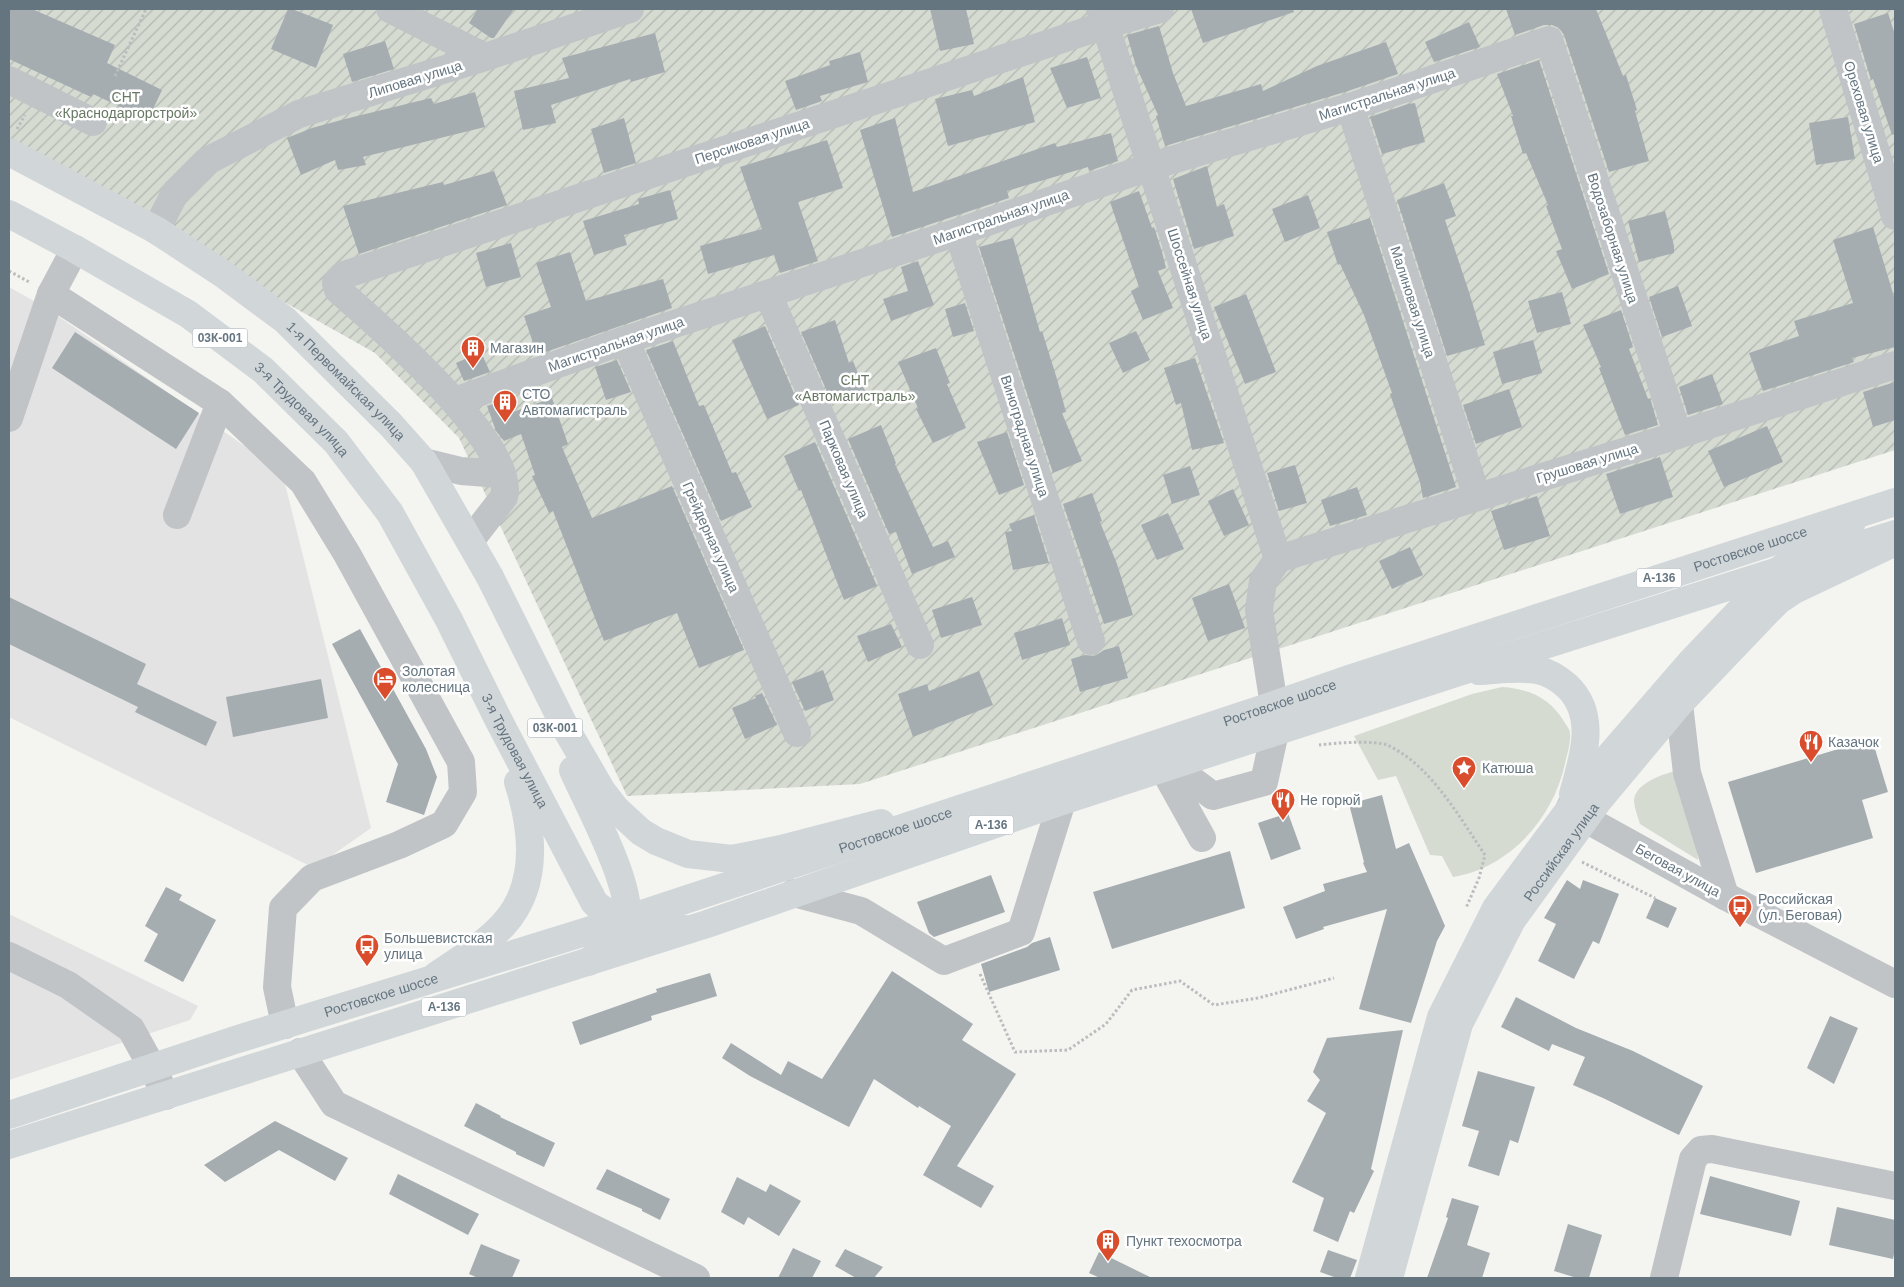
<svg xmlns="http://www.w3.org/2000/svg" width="1904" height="1287" font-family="Helvetica,sans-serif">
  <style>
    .built { fill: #e2e3e2 }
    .green { fill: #d6dbd2 }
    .garden { fill: url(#garden-furrows) }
    .building { fill: #a5adb1 }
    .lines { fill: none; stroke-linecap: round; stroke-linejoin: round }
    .path { stroke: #babcbe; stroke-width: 3; stroke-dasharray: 2.5 2.5; stroke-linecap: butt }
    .minor { stroke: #c0c4c7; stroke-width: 28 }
    .major { stroke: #d1d6d9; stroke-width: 28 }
    .highway { stroke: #d1d6d9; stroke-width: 28 }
    .labels { text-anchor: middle; stroke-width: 5; stroke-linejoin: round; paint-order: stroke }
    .shield { fill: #fff; stroke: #939ea6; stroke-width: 1 }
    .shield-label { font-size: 12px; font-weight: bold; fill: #657580 }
    .street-label { font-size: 14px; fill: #657580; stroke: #fff }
    .park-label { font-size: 14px; fill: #687863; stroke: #fff }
    .poi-label { font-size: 14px; fill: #657580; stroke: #fff; text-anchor: start }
  </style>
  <defs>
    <pattern id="garden-furrows" width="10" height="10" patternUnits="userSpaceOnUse" patternTransform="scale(1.25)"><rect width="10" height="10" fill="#d6dbd2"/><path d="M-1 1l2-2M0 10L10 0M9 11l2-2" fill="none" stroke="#b1b6b0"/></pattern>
  </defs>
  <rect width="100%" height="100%" fill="#f4f4f1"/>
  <!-- built -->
  <g class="built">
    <polygon points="9,287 48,309 282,472 371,828 314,868 9,717"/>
    <polygon points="9,914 198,1006 190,1020 9,1080"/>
  </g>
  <!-- green -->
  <g class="green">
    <path d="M1502,687C1530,689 1550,698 1565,723C1567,726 1570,730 1570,733C1571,743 1567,754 1565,764C1553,818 1510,868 1453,877L1442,856L1430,855L1396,776L1378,780L1354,736L1472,694Z"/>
    <path d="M1675,771L1694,828L1698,860L1640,824C1638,817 1634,807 1634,800C1636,783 1661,775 1675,771Z"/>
  </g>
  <!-- garden -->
  <polygon class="garden" points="9,9 1895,9 1895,450 860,784 627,796 459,438 375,353 156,230 9,154"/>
  <!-- building -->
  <g class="building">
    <polygon points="9,9 32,9 115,45 107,63 162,90 148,120 93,94 91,97 9,59"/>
    <polygon points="288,9 292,9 333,25 316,68 271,49"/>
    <polygon points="478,9 514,9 494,38 491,38 469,23"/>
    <polygon points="930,9 966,9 974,44 940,51"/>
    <polygon points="1191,9 1293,9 1294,12 1203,43"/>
    <polygon points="1506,9 1596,9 1623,76 1626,75 1637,110 1635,111 1649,161 1609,172 1564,35 1559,28 1552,25 1544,25 1515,35"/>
    <polygon points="1888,13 1895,35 1895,134 1892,135 1873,79 1871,80 1854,24"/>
    <polygon points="1469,22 1480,47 1434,62 1425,42"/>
    <polygon points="1159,26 1173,73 1186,106 1261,84 1263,91 1317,66 1386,42 1398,74 1345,92 1165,146 1156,116 1158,115 1136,66 1127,35"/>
    <polygon points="655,33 665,72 631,82 630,79 551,105 556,123 523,130 514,91 569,78 562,58"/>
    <polygon points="385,41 394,69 352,82 343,54"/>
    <polygon points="860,52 868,82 820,96 822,101 796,110 785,81 830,65 829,61"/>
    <polygon points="1087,57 1101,98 1067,108 1050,68"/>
    <polygon points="1539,60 1609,274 1572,289 1556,251 1562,249 1546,206 1548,205 1526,153 1523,154 1511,116 1513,116 1497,74"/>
    <polygon points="1023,77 1035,122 948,146 935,99 972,90 974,96"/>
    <polygon points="475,92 485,127 363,157 366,165 338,170 335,160 301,175 287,138 312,128 345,119 431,98 434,104"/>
    <polygon points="1415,103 1425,142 1382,154 1370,117 1408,104"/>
    <polygon points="1848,117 1855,159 1816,165 1809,123"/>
    <polygon points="624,118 636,163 604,173 591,129"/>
    <polygon points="895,118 913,192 1055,143 1057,147 1111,133 1118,161 1089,171 1088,167 1007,191 1009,198 892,237 860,130"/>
    <polygon points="827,140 843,188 798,202 818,261 780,273 774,255 708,274 700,246 762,229 740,167"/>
    <polygon points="1207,166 1217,207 1224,204 1234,236 1194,249 1173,179"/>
    <polygon points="494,171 507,205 359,254 343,206 443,182 444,185"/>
    <polygon points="1444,183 1456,216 1445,220 1469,292 1485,345 1447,356 1397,200"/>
    <polygon points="670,190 678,219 624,235 627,245 594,255 583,221 639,204 638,199"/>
    <polygon points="1139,191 1152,228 1154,227 1162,252 1166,268 1158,271 1173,308 1143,320 1131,291 1139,287 1110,202"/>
    <polygon points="1308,195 1320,228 1285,242 1272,209"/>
    <polygon points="1665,211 1674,246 1674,253 1639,262 1628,221"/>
    <polygon points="1370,218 1456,487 1423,498 1420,482 1390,394 1392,393 1364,315 1340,264 1338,265 1327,232"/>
    <polygon points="1873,227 1895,300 1895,347 1852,358 1854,362 1763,391 1749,353 1799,336 1794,321 1853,303 1833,240"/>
    <polygon points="1013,238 1040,332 1042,331 1057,379 1066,412 1062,413 1082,461 1053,473 979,247"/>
    <polygon points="511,243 521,277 486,287 476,253"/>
    <polygon points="570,252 586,301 663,279 672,308 537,355 524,316 551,307 536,263"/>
    <polygon points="918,261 934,305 891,321 883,299 908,291 901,267"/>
    <polygon points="1678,286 1692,326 1662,337 1649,297"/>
    <polygon points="1562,292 1571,324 1537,333 1528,301"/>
    <polygon points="1246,294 1276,372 1245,384 1214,307"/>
    <polygon points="965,303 974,331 953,337 945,309"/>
    <polygon points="1621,310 1633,347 1629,349 1648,399 1650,398 1658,425 1625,435 1599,368 1601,367 1583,325"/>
    <polygon points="835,320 849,363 853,361 865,391 832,403 801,332"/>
    <polygon points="765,326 799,405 767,419 732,340"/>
    <polygon points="1136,331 1150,360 1123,373 1109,343"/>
    <polygon points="75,332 199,413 176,449 52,368"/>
    <polygon points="1533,340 1542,373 1502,384 1493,352"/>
    <polygon points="673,341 699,406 704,405 732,473 736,472 752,507 721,521 646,350"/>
    <polygon points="936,348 950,383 947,384 966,428 933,443 916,409 918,408 898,362"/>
    <polygon points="481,352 490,372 464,381 456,363"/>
    <polygon points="1195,358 1224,443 1192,450 1181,403 1176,405 1164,368"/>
    <polygon points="617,360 631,392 606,400 595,367"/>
    <polygon points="1712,374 1723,404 1688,415 1679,387"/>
    <polygon points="1895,382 1895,420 1873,427 1863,392"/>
    <polygon points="1509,389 1522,427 1476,444 1463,405"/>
    <polygon points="552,398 568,444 562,447 592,518 672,486 744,650 699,668 677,613 604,641 553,511 549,513 532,476 535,475 521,434 504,441 496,431 487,406 507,399 513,412"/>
    <polygon points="881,425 896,463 895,464 933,547 948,541 955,557 912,574 896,532 889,534 848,439"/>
    <polygon points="1767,426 1783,462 1724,487 1708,451"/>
    <polygon points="1007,432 1024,485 999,495 977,442"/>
    <polygon points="815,442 877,586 844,600 801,490 799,491 784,456"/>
    <polygon points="1660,457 1673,497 1620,514 1606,474"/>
    <polygon points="1295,465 1307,503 1279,511 1267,473"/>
    <polygon points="1190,466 1200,495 1172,504 1163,475"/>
    <polygon points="1357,487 1367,515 1330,526 1321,500"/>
    <polygon points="1233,489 1249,525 1224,536 1208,501"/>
    <polygon points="1092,493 1102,521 1100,522 1117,564 1133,615 1104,624 1063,504"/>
    <polygon points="1537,496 1550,536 1504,550 1491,511"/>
    <polygon points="1168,513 1184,549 1157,560 1141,525"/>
    <polygon points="1034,515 1049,563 1013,570 1005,532 1012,531 1009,524"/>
    <polygon points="1410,547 1423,575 1392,589 1379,561"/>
    <polygon points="1229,584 1245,628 1208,641 1192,598"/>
    <polygon points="9,597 146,664 137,684 217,722 206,746 135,712 138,707 9,644"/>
    <polygon points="972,597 982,625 941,638 932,610"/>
    <polygon points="1062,618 1070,645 1022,660 1014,633"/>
    <polygon points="891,624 902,647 868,662 857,636"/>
    <polygon points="360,629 426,749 437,777 424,815 386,802 398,764 332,644"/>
    <polygon points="1119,646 1128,678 1080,692 1071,659 1085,655 1095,656 1104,650"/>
    <polygon points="823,670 834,700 805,711 792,682"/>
    <polygon points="979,671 993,705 913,737 898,694 927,684 929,691"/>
    <polygon points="321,679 328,718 233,737 226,697"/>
    <polygon points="762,693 777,725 745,739 732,708 756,698 755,696"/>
    <polygon points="1872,739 1888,792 1862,800 1873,838 1756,873 1728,782"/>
    <polygon points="1382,795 1396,849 1409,843 1445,926 1437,941 1411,1023 1359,1009 1387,909 1323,927 1324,929 1296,939 1283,907 1325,891 1323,884 1367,872 1363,863 1364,862 1349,804"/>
    <polygon points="1288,813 1301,849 1271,860 1258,823"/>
    <polygon points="1230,851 1245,908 1112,949 1093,892"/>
    <polygon points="991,875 1005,912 934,937 929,933 917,902"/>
    <polygon points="1567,880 1580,889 1583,880 1619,894 1599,944 1593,941 1574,979 1538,961 1556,924 1544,918"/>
    <polygon points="166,887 182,895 179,900 216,920 183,982 144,961 158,934 145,926"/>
    <polygon points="1655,898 1677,908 1668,928 1646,918"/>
    <polygon points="1050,937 1060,970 989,992 981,964 1027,947 1032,943"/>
    <polygon points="892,971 973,1024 962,1040 1016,1074 957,1166 994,1186 981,1208 923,1175 951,1126 919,1106 918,1108 874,1079 849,1127 750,1076 722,1058 731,1043 781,1075 788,1061 822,1079"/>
    <polygon points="710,973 717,996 651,1016 652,1020 580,1045 572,1022 657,992 656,989"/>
    <polygon points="1516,997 1576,1028 1633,1051 1703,1086 1679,1135 1603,1098 1573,1085 1585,1057 1552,1044 1549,1051 1501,1027"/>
    <polygon points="1830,1016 1858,1028 1834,1084 1807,1068"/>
    <polygon points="1403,1030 1371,1169 1374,1171 1354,1213 1350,1211 1338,1242 1313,1231 1324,1198 1292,1182 1326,1113 1307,1101 1320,1080 1313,1072 1327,1038"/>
    <polygon points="1478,1071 1535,1087 1518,1143 1510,1140 1499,1176 1468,1166 1479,1131 1462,1126"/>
    <polygon points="476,1103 501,1116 500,1117 555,1143 544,1167 516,1154 516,1152 464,1126"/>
    <polygon points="275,1121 348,1158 335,1181 279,1150 225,1182 204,1165"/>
    <polygon points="607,1169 670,1199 660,1220 642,1211 642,1209 596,1189"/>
    <polygon points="398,1174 479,1214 468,1235 389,1194"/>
    <polygon points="1710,1176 1800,1201 1791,1236 1700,1214"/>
    <polygon points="737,1177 766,1192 770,1184 801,1201 779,1236 748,1217 744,1225 721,1212"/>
    <polygon points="1452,1198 1479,1206 1467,1245 1490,1253 1482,1278 1427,1278 1448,1218 1446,1217"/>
    <polygon points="1837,1207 1895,1220 1895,1249 1893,1259 1829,1245"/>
    <polygon points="1568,1224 1602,1235 1589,1278 1577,1278 1554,1271"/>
    <polygon points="481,1244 520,1260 512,1278 478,1278 469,1274"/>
    <polygon points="793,1248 821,1261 812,1278 778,1278"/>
    <polygon points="845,1249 883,1267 874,1278 856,1278 835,1266"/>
    <polygon points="1328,1250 1357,1260 1350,1278 1337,1278 1320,1272"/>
    <polygon points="1099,1252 1152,1278 1100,1278 1089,1273"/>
  </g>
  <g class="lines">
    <!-- path -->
    <g class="path">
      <polyline points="115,76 146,9"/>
      <polyline points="17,129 25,115"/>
      <polyline points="9,271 31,283"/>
      <path d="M1319,745C1333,743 1375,740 1387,745C1430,764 1460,818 1485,855L1479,878L1466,908"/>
      <polyline points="1582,862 1655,898"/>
      <polyline points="980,974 1015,1052 1068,1050 1106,1024 1132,990 1180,981 1214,1005 1258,998 1334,978"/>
    </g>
    <!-- minor -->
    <g class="minor">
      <polyline points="390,9 485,57"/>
      <polyline points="1100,9 1278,559"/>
      <polyline points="1833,9 1895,216"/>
      <polyline points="9,80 93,122"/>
      <polyline points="1350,107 1477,497"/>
      <polyline points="156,230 175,193 207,161 299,114 485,57 630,9"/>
      <polyline points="958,232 1091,641"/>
      <polyline points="75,249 51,294 220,403 303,482 347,554 461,762 463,792 444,824 399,845 312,878 283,908 277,987 285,1025"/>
      <polyline points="768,294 920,645"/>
      <polyline points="625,340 797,733"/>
      <polyline points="455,401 625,340 958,232 1152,166 1350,107 1549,40 1678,435"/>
      <polyline points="9,418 51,294"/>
      <polyline points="424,462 461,471 501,474"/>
      <polyline points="177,515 220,403"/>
      <path d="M470,541L504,497C518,445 376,323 338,290L336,283L344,275L1105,25L1160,9"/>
      <polyline points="1278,559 1678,435 1895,365"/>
      <polyline points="1679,704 1687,773 1725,896"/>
      <polyline points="1274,705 1259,610 1263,581 1278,559"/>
      <polyline points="1172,765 1213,796 1264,782 1275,732"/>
      <polyline points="1163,768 1202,838"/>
      <polyline points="1570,807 1584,818 1725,896 1895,984"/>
      <polyline points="794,893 861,911 944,961 1021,932 1062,801"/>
      <polyline points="9,956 68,985 131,1029 152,1067 166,1096"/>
      <polyline points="300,1052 334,1104 696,1278"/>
      <polyline points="1664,1278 1693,1159 1701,1150 1712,1149 1895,1186"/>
    </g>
    <!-- major -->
    <g class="major">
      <path id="s1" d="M9,152L156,230L223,274L285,320L391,425L424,462L490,577L566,729L602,791L616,809L641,832L656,841L688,854L732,859L781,849L881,823"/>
      <path id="s2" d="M9,214L75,249L188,314L263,370L336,442L390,513L449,620L499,721L594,902C609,920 662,928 685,929"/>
      <path d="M1479,671C1499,670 1518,667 1537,670C1548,672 1558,678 1567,686C1598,715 1583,759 1573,794"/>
      <path d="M573,770C586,801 638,894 625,924C618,940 601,951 588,962"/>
      <path d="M437,975C460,959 485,945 504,924C540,884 533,829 518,782"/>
      <polyline points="1369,1278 1441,1017 1496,908 1607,759 1691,662 1778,571 1814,545 1852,522"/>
      <path id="s3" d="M1389,1278L1459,1024L1512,920L1598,801L1679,704L1764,615L1779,600L1794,590L1889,545"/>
    </g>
    <!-- highway -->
    <g class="highway">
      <path id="s4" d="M9,1115L235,1040L627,919L1274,705L1352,678L1895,502"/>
      <polyline points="9,1145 707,924 1062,801 1456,673 1895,534"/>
    </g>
  </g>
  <!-- icons -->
  <defs>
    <symbol id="building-pin" viewBox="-11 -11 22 30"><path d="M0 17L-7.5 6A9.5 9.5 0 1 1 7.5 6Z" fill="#d94d2c" stroke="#fff"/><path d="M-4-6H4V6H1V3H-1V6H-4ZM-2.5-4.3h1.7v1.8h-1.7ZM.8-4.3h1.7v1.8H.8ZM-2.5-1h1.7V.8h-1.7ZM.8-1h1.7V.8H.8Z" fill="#fff"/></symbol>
    <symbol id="hotel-pin" viewBox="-11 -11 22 30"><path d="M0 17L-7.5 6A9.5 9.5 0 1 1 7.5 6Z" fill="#d94d2c" stroke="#fff"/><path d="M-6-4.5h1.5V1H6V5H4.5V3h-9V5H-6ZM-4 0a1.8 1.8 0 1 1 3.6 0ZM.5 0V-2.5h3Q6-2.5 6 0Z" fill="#fff"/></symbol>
    <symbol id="restaurant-pin" viewBox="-11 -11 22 30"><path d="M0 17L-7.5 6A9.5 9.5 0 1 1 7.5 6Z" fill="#d94d2c" stroke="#fff"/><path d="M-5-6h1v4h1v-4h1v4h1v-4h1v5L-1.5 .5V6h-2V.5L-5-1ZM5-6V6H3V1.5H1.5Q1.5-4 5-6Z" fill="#fff"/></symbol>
    <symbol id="sight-pin" viewBox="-11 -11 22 30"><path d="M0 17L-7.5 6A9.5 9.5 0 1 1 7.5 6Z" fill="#d94d2c" stroke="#fff"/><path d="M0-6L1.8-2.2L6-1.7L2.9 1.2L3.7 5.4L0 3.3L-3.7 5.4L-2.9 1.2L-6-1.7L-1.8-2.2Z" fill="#fff"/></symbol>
    <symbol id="bus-pin" viewBox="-11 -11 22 30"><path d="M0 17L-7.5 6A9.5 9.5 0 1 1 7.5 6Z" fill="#d94d2c" stroke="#fff"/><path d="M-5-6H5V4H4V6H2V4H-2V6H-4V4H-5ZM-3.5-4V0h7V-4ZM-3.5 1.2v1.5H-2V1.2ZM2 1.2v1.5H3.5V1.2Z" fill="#fff"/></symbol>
  </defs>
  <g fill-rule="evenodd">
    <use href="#building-pin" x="459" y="334" width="28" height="38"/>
    <use href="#building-pin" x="491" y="388" width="28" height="38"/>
    <use href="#hotel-pin" x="371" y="665" width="28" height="38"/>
    <use href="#restaurant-pin" x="1797" y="728" width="28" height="38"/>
    <use href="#sight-pin" x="1450" y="754" width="28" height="38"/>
    <use href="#restaurant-pin" x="1269" y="786" width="28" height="38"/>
    <use href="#bus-pin" x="1726" y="893" width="28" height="38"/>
    <use href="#bus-pin" x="353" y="932" width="28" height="38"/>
    <use href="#building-pin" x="1094" y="1227" width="28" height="38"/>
  </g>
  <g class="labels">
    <!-- shield labels -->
    <g class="shield">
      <rect x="192.5" y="328.5" width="55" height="19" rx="4"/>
      <rect x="1636.5" y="568.5" width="45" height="19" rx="4"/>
      <rect x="527.5" y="718.5" width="55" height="19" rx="4"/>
      <rect x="968.5" y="815.5" width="45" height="19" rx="4"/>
      <rect x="421.5" y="997.5" width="45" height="19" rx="4"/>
    </g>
    <g class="shield-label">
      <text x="220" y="342">03К-001</text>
      <text x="1659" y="582">А-136</text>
      <text x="555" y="732">03К-001</text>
      <text x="991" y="829">А-136</text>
      <text x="444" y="1011">А-136</text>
    </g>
    <!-- street labels -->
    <g class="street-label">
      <text transform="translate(415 79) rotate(-17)" y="5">Липовая улица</text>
      <text transform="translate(1387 94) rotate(-18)" y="5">Магистральная улица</text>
      <text transform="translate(1864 112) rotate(73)" y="5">Ореховая улица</text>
      <text transform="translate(752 141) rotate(-18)" y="5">Персиковая улица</text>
      <text transform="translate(1001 217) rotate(-19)" y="5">Магистральная улица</text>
      <text transform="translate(1613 238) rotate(72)" y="5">Водозаборная улица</text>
      <text transform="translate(1190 284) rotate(72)" y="5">Шоссейная улица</text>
      <text transform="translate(1413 302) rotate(72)" y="5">Малиновая улица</text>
      <text transform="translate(616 344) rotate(-19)" y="5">Магистральная улица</text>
      <text dy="5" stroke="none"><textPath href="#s1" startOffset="410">1-я Первомайская улица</textPath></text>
      <text dy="5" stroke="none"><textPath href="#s2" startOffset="354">3-я Трудовая улица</textPath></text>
      <text transform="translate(1025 436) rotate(72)" y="5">Виноградная улица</text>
      <text transform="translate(1587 463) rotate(-17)" y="5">Грушовая улица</text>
      <text transform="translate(844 469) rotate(67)" y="5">Парковая улица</text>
      <text transform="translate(711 537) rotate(66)" y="5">Грейдерная улица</text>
      <text dy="5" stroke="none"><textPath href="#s4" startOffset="1831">Ростовское шоссе</textPath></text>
      <text dy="5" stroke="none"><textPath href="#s4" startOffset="1336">Ростовское шоссе</textPath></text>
      <text dy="5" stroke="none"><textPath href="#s2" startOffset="759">3-я Трудовая улица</textPath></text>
      <text dy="5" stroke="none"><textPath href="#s4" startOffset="931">Ростовское шоссе</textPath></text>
      <text dy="5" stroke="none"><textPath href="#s3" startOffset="464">Российская улица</textPath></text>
      <text transform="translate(1678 870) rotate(29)" y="5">Беговая улица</text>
      <text dy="5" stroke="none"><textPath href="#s4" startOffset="391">Ростовское шоссе</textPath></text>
    </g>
    <!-- park labels -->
    <g class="park-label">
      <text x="126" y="102">СНТ<tspan x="126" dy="16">«Краснодаргорстрой»</tspan></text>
      <text x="855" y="385">СНТ<tspan x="855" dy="16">«Автомагистраль»</tspan></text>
    </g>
    <!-- poi labels -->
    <g class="poi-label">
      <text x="490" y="353">Магазин</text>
      <text x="522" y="399">СТО<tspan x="522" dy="16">Автомагистраль</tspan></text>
      <text x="402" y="676">Золотая<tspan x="402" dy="16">колесница</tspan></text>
      <text x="1828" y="747">Казачок</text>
      <text x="1482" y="773">Катюша</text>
      <text x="1300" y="805">Не горюй</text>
      <text x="1758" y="904">Российская<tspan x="1758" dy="16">(ул. Беговая)</tspan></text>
      <text x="384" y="943">Большевистская<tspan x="384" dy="16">улица</tspan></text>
      <text x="1126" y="1246">Пункт техосмотра</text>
    </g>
  </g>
  <!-- border -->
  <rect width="1904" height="1287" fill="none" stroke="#657580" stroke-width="20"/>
</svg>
